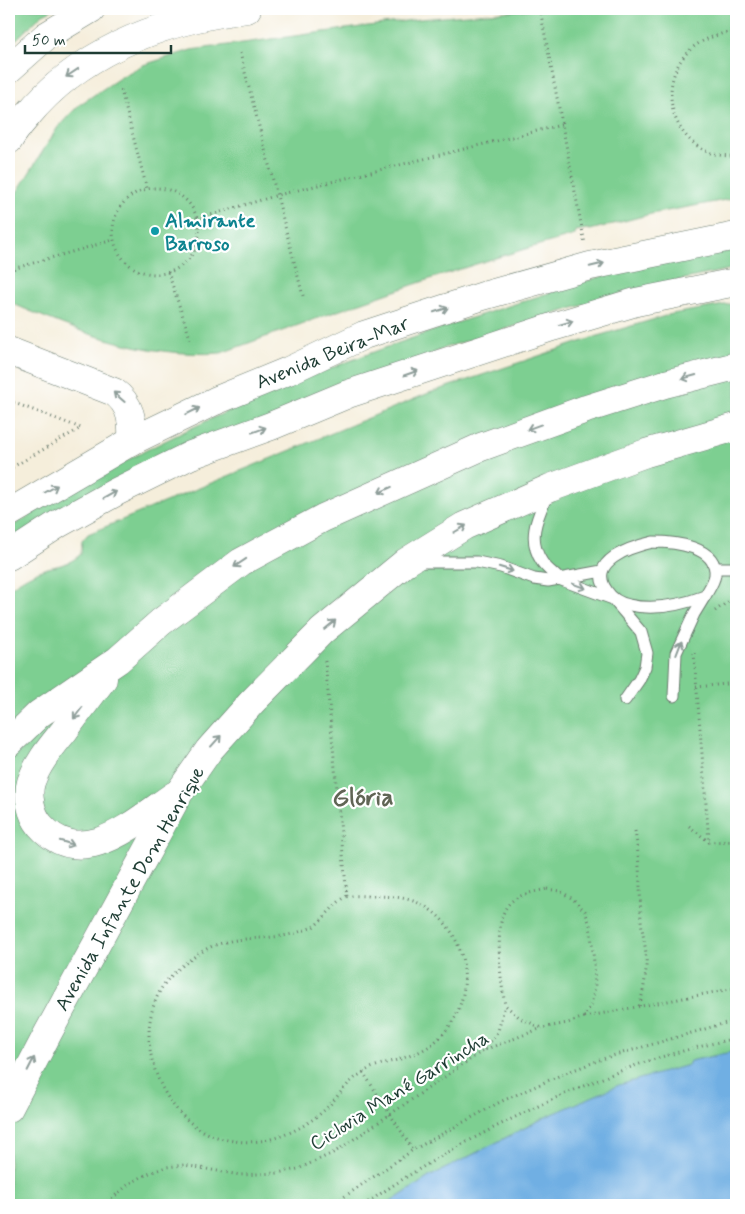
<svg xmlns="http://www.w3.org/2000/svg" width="745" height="1214" font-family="Mynerve,sans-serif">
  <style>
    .green { fill: #7dcf91; stroke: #4e8662 }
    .water { fill: #70afe3; stroke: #48768c }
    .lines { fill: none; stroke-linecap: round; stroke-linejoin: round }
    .lane-casing { stroke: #6a7b6e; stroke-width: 13 }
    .secondary-casing { stroke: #6a7b6e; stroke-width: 29 }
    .primary-casing { stroke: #6a7b6e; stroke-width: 29 }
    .highway-casing { stroke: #6a7b6e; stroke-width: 29 }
    .path { stroke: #6a7b6e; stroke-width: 3; stroke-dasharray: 1 4; stroke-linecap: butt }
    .lane { stroke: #fff; stroke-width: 11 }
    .secondary { stroke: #fff; stroke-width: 28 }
    .primary { stroke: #fff; stroke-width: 28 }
    .highway { stroke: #fff; stroke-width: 28 }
    .oneway { stroke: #8f9e9a }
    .culture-dot { fill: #0f9aa8; stroke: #fff; stroke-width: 2 }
    .labels { text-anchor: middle; stroke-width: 4.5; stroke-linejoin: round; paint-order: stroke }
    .culture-label { font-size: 20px; font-weight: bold; fill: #0d838f; stroke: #fff; text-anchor: start }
    .street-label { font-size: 20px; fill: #1f3d34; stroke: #fff }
    .district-label { font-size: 25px; font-weight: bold; fill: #606555; stroke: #fff }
  </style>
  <rect width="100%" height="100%" fill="#fff"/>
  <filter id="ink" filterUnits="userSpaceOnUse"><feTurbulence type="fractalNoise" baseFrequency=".02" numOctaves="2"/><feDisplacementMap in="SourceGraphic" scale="10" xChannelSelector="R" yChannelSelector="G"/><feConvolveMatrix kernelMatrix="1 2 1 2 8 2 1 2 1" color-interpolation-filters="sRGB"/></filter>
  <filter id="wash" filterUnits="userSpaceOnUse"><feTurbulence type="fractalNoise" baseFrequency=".0096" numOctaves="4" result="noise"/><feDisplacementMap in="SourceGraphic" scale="20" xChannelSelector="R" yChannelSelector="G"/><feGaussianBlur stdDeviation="1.12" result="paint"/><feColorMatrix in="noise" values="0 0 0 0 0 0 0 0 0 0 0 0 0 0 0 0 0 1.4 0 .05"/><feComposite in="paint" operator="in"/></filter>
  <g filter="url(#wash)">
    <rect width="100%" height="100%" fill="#f5eedb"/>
    <!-- green -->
    <g class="green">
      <polygon points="9,9 54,9 43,14 9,46"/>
      <path d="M534,9L541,10L548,9H736V198L651,214L590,230L587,229L576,231L575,235C455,267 338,311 221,353C145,358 77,332 9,302V205L58,127L79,105L121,77L143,65L191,50L420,19Z"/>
      <path d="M736,246V268L629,291L447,347L9,551V528C159,433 324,365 493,311C540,296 588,279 636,267C669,259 703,253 736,246Z"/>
      <path d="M736,303V1051L691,1061L688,1065L548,1116L429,1177L386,1205H9V589C20,580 34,572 48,568C61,565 70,564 81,554L82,541L88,534L429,393L601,335L672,314Z"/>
    </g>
    <!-- water -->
    <polygon class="water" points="736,1051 736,1205 386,1205 429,1177 548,1116 619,1085 688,1065 690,1061"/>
  </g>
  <g filter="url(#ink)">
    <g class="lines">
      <defs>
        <g id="lane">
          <path d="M653,542C673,542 718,546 715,575C714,582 709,589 705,596C681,605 655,611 629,605C619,603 612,599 607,591C586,561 631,547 653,542Z"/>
          <path d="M417,562H477L501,567L534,579L548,581L559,579C553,573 546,568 542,562C526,538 538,516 548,493"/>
          <polyline points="715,568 736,568"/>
          <polyline points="602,571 559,579 613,599 641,632 647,653 645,667 639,680 625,700"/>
          <polyline points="674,696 676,653 694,614 705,596"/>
        </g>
        <g id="secondary">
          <path d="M9,351L114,392C131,404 133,422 132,441"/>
          <polyline points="9,513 132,441 215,401 288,371 364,335 483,296 590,266 736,236"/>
        </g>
        <g id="primary">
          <polyline points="9,69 46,36 91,9"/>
          <path d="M9,140C14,131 21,123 27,116C82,49 164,20 247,9"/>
          <polyline points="9,556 58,524 116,492 191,455 271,426 348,394 552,327 636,302 736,282"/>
        </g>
        <g id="highway">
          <path d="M103,679C90,696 77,713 64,731C52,746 38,762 31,782C27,795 31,814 40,825C82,873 136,821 175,795"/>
          <polyline points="9,743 39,714 118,660 161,622 241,562 323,518 481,447 586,409 665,384 736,366"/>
          <polyline points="9,1108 48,1033 179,793 209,750 252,702 322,631 406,562 464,526 550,488 646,453 736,427"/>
        </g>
      </defs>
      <!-- lane casing -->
      <use href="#lane" class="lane-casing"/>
      <!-- secondary casing -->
      <use href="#secondary" class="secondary-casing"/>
      <!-- primary casing -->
      <use href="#primary" class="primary-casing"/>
      <!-- highway casing -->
      <use href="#highway" class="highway-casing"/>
      <!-- path -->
      <g class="path">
        <polyline points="540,9 585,244"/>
        <path d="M736,30C720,34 703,38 690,50C661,76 666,126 699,147C710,155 723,156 736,156"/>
        <polyline points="240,53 303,296"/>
        <polyline points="121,90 147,189"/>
        <circle cx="156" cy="231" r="43"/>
        <polyline points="197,219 278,195 561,125"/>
        <polyline points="9,270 113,240"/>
        <polyline points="168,272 191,341"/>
        <polyline points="9,401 81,428 9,469"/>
        <polyline points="715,611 736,596"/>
        <polyline points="694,653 709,842"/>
        <polyline points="325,661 347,897"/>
        <polyline points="696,687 736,683"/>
        <polyline points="689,826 709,842 736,841"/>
        <path d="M635,831C640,861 640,890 641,920C642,931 645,943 646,954C647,972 644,990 639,1007"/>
        <path d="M547,889L560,891L573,899L585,911L590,925L594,962L595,987L591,1005L584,1017L568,1023L542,1028L520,1018L505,1005C501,983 493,922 508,905C517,894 534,892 547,889Z"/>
        <path d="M368,896C385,896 401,896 416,902C467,923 480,993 444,1033C433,1046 419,1053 403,1058C389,1063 375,1064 362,1073C344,1084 336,1101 321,1113C269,1157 196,1152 163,1089C147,1058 143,1022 160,991C165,980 178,969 187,962C198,954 209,946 222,943C246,936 272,940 296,933C301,931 308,929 313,927C325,919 333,904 346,897C352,895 362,896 368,896Z"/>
        <polyline points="584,1017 736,988"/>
        <polyline points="485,1050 498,1031 505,1005"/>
        <polyline points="363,1072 413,1150"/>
        <polyline points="9,1197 26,1205"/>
        <polyline points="104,1205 129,1184 147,1174 166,1167 184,1165 240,1175 277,1173 298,1169 335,1152 484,1050 542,1028"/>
        <polyline points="332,1205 413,1150 500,1102 563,1074 605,1058 736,1020"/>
        <path d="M364,1205C425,1162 492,1127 560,1096C584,1086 608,1075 634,1066C667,1054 702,1046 736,1038"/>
      </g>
      <!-- lane -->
      <use href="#lane" class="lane"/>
      <!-- secondary -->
      <use href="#secondary" class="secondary"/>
      <!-- primary -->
      <use href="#primary" class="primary"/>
      <!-- highway -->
      <use href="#highway" class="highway"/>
    </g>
    <!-- one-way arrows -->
    <defs><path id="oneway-shaft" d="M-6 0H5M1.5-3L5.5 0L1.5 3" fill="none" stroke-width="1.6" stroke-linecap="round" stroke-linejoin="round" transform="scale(1.25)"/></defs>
    <g class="oneway">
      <use href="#oneway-shaft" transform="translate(72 73) rotate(146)"/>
      <use href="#oneway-shaft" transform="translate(597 265) rotate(-13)"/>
      <use href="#oneway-shaft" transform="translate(441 310) rotate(-18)"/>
      <use href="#oneway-shaft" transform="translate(566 323) rotate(-16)"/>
      <use href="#oneway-shaft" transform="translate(411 373) rotate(-19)"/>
      <use href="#oneway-shaft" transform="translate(689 377) rotate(165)"/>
      <use href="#oneway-shaft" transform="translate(119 397) rotate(-139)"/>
      <use href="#oneway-shaft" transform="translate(193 411) rotate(-26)"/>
      <use href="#oneway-shaft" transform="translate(534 427) rotate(160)"/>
      <use href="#oneway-shaft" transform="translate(259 430) rotate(-20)"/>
      <use href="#oneway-shaft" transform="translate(51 489) rotate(-30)"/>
      <use href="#oneway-shaft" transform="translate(385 490) rotate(156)"/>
      <use href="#oneway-shaft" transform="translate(110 495) rotate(-29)"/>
      <use href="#oneway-shaft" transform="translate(460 529) rotate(-30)"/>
      <use href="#oneway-shaft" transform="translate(240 563) rotate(146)"/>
      <use href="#oneway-shaft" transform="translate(506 569) rotate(17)"/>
      <use href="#oneway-shaft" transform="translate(579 586) rotate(20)"/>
      <use href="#oneway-shaft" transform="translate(330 625) rotate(-40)"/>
      <use href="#oneway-shaft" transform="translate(679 648) rotate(-69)"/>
      <use href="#oneway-shaft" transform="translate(78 713) rotate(127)"/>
      <use href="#oneway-shaft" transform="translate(216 741) rotate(-48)"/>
      <use href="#oneway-shaft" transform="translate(67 843) rotate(17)"/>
      <use href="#oneway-shaft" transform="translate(31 1064) rotate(-63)"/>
    </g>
  </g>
  <!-- markers -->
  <circle class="culture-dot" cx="155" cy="231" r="5"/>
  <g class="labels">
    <!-- culture labels -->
    <g class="culture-label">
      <text x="165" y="227">Almirante<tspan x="165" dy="23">Barroso</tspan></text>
    </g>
    <!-- street labels -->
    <g class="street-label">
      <text transform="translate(332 352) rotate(-22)" y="7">Avenida Beira-Mar</text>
      <text transform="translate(129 888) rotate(-60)" y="7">Avenida Infante Dom Henrique</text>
      <text transform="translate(399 1090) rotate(-32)" y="7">Ciclovia Mané Garrincha</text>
    </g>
    <!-- district labels -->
    <g class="district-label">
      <text x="363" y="805">Glória</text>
    </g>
  </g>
  <!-- margin -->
  <rect width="745" height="1214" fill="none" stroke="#fff" stroke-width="30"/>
  <!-- scale -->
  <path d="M25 45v8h146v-8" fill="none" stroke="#1f3d34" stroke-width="2.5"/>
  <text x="32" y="45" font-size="15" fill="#1f3d34" stroke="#ffffff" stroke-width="4" paint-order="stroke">50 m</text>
</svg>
